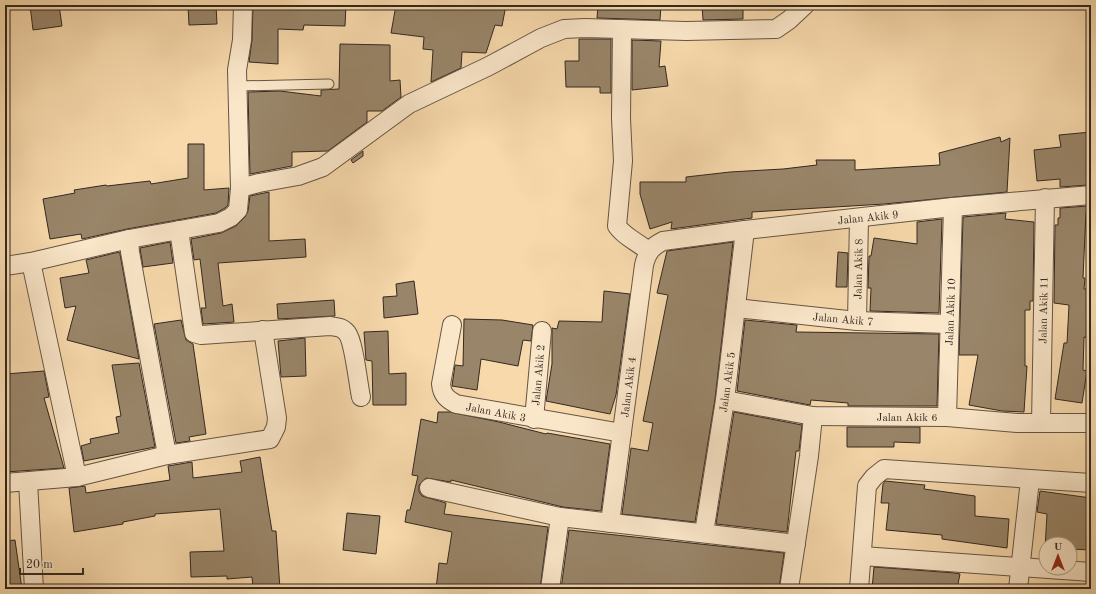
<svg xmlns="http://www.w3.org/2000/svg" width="1096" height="594" font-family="'Old Standard TT',serif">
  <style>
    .building { fill: #998569; stroke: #332921 }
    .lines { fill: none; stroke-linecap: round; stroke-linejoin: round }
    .service-casing { stroke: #645544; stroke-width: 11 }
    .minor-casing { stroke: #645544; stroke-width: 20 }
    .service { stroke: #fae6c9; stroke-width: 9 }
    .minor { stroke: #fae6c9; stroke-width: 18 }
    .labels { text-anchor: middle; stroke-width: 3.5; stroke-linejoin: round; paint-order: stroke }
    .street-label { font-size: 11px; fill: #332921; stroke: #fae6c9 }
  </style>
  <rect width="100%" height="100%" fill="#f7d9ac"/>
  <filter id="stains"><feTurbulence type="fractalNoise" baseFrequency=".005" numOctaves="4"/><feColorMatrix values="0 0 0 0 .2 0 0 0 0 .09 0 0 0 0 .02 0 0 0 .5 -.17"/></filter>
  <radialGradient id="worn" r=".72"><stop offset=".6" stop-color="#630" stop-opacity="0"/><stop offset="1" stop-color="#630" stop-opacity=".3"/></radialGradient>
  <!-- building -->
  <g class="building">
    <polygon points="30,5 59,5 62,26 33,30"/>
    <polygon points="216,5 217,24 189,25 188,6"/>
    <polygon points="253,5 346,5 345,26 304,25 303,30 278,29 278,64 249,62 252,40"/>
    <polygon points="396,5 506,5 502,26 495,25 486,53 462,52 461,68 431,82 433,50 423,49 424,37 391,33"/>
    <polygon points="598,5 661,5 660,20 597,18"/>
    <polygon points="702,5 743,5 743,19 703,20"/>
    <polygon points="579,39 611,39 611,93 600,93 600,87 566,87 565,61 579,61"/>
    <polygon points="632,40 661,41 659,67 665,66 668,86 632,90"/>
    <polygon points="340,44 390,45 390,81 400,80 401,97 382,111 367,111 367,122 328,151 292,152 292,166 250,174 248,92 280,91 321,96 321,90 339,89"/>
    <polygon points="1091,132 1091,178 1088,178 1088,185 1060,187 1060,179 1037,181 1034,150 1061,147 1059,135"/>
    <polygon points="1000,137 1001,142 1010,138 1007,192 884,204 752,212 752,218 671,229 672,222 650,229 640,194 640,182 686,182 686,177 730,172 783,169 817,165 816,160 855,160 855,170 940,165 939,153"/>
    <polygon points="188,144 204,144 204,190 229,188 228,205 225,208 216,213 127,229 82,239 81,234 50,239 43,199 75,193 74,190 106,185 107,186 150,181 151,184 188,178"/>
    <polygon points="363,151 363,156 353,163 351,160"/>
    <polygon points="269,192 269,241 305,239 306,257 218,263 223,306 232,304 234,322 203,324 201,308 206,308 200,259 194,260 191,239 221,233 236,226 245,217 248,211 250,196"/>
    <polygon points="1088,206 1088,212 1086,212 1083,278 1085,278 1084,289 1091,289 1091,338 1084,337 1083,370 1087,371 1082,403 1055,399 1064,343 1067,343 1069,305 1054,303 1055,225 1058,225 1058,218 1060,218 1060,208"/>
    <polygon points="1006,213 1005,219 1034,222 1033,301 1030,301 1030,310 1025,310 1025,366 1027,366 1024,412 1002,411 969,405 978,355 959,355 963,217"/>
    <polygon points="942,219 939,313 870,311 871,288 868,288 869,256 871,256 874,238 917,244 917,222"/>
    <polygon points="170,242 173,263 143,267 140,248"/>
    <polygon points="733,242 715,399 695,522 622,514 631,448 648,451 653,423 643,421 668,295 657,293 667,251"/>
    <polygon points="119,252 120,254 139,359 67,340 76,306 65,308 60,278 89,273 86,260"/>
    <polygon points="838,252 848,253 847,287 836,287"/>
    <polygon points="414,281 418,314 384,318 383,297 397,296 396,284"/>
    <polygon points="604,291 630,294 616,395 610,414 546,401 552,364 552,328 557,329 559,321 602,322"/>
    <polygon points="334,300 335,316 278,319 277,304"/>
    <polygon points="464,319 502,320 533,325 531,341 523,340 518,366 481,359 477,390 452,386 455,365 463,366"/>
    <polygon points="181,320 186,340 193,344 206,434 189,437 190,441 176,443 154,324"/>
    <polygon points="745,320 797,325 796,332 939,334 937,406 848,406 848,403 811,400 810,405 737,391"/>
    <polygon points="388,331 389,374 406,373 406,405 373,405 372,361 366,360 364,332"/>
    <polygon points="305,338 306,376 281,377 278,341"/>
    <polygon points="139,363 155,447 84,461 81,446 91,443 90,439 119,433 116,417 121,416 112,365"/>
    <polygon points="44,371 49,397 44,398 64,468 5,472 5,374"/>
    <polygon points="438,412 450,412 499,422 546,434 547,433 610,444 601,511 563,507 451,480 451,482 426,478 419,485 419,492 422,496 446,503 444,514 548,527 540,589 436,589 439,563 447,564 452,532 405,522 407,510 410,510 418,476 412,475 421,419 437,423"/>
    <polygon points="734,412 802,425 799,451 796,451 787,532 716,524"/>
    <polygon points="847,427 920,427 920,443 894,442 894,447 847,447"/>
    <polygon points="260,457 272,531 276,531 280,589 253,589 252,577 227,579 227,576 191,577 190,552 224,551 220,509 155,514 155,516 123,522 123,524 74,532 69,488 85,486 86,493 170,480 168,466 192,462 193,478 242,472 240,461"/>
    <polygon points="885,481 925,485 924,489 975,496 975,516 1009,519 1007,548 942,539 942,535 886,530 889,503 881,503 883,484"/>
    <polygon points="1040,491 1091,498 1091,550 1070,549 1070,544 1046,544 1045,548 1047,514 1037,512"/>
    <polygon points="347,513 380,516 376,554 343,550"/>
    <polygon points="569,530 784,553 779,589 561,589"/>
    <polygon points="15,540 22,589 5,589 5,541"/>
    <polygon points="874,567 955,573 960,574 957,589 872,589"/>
  </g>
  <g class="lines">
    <defs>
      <polyline id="service" points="237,86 329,84"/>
      <g id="minor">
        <path d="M622,29L621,118L623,161L617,226C625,238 639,242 649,252"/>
        <polyline points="240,188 259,183 298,176 323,167 409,104 489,66 541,38 564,29 585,28 686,31 776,29 789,20 805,5"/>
        <path d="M179,230L194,333L201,335L330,326C337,327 342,327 347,333C354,342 358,383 361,397"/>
        <polyline points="129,239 219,223 231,217 238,210 240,188 237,70 242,40 243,5"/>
        <polyline points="31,262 77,477"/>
        <polyline points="5,266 31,262 129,239 130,252 167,455"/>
        <polyline points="736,308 857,321 949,324"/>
        <polyline points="857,321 859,218"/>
        <path d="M452,325L441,384C442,395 447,399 456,404L622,433"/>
        <polyline points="725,400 813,416 947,417 1017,423 1091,423"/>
        <polyline points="947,417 953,207"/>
        <polyline points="534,419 542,331"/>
        <polyline points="1041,423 1045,198"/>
        <polyline points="28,482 34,589"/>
        <polyline points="5,483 77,477 167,455 270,439 276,427 277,418 263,330"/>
        <polyline points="429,488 560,517"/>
        <path d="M610,523L644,265C647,253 651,247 663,241L745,230L953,207L1091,195"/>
        <polyline points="704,533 725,400 745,230"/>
        <polyline points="862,556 1091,572"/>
        <polyline points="550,589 560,517 796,544"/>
        <polyline points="789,589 809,456 813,416"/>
        <polyline points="859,589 867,486 874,477 884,469 1091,483"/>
        <polyline points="1018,589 1030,480"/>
      </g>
    </defs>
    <!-- service casing -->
    <use href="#service" class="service-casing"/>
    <!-- minor casing -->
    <use href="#minor" class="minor-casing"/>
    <!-- service -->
    <use href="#service" class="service"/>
    <!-- minor -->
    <use href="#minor" class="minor"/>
  </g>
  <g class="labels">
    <!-- street labels -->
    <g class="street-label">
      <text transform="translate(868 217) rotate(-6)" y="4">Jalan Akik 9</text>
      <text transform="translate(858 269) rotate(-89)" y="4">Jalan Akik 8</text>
      <text transform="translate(1043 310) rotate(-89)" y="4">Jalan Akik 11</text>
      <text transform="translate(950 312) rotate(-88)" y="4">Jalan Akik 10</text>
      <text transform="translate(843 319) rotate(5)" y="4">Jalan Akik 7</text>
      <text transform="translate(538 375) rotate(-85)" y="4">Jalan Akik 2</text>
      <text transform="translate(727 382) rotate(-82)" y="4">Jalan Akik 5</text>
      <text transform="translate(628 387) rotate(-83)" y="4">Jalan Akik 4</text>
      <text transform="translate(496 412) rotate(11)" y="4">Jalan Akik 3</text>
      <text x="907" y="421">Jalan Akik 6</text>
    </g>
  </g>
  <!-- margin -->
  <rect width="1096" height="594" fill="none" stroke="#f7d9ac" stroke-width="20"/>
  <rect x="6" y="6" width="1084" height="582" fill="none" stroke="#332921" stroke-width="2"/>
  <rect x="10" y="10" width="1076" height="574" fill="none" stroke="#332921"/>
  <!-- north arrow -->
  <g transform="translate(1058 556)"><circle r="19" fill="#fae6c9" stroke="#aa9a86"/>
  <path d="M0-3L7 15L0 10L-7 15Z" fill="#8f2418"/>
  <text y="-6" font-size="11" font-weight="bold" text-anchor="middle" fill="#332921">U</text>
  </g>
  <!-- scale -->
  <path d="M20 568v6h63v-6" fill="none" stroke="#332921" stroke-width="2"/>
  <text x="26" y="568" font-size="12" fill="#332921" stroke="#fae6c9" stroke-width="3" paint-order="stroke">20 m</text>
  <rect width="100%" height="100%" filter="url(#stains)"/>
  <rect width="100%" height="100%" fill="url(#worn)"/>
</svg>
